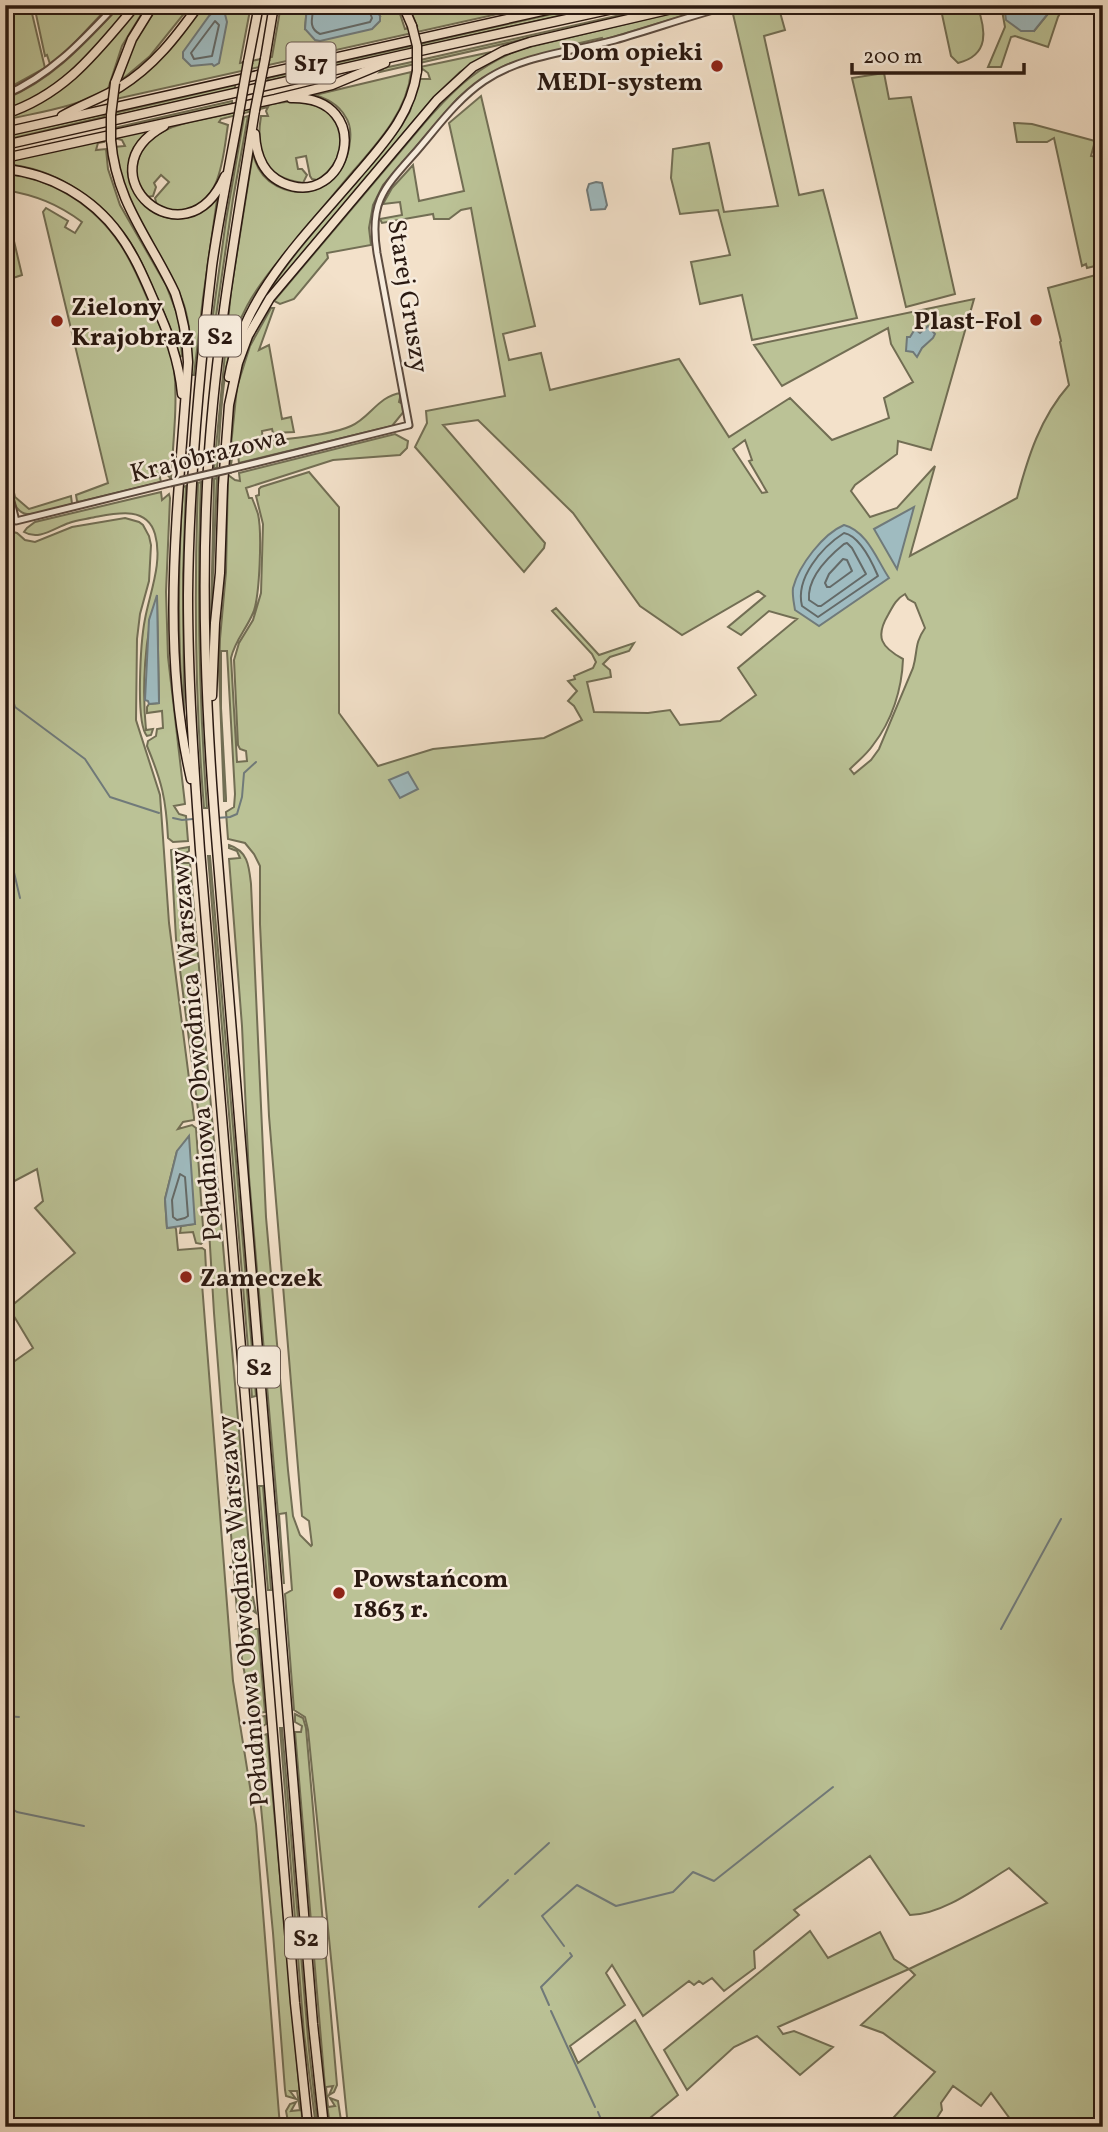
<svg xmlns="http://www.w3.org/2000/svg" width="1108" height="2132" font-family="Vollkorn,serif">
  <style>
    .green { fill: #bbc296; stroke: #726e54; stroke-width: 2; fill-rule: evenodd }
    .water { fill: #9fbbc0; stroke: #707a7a; stroke-width: 2 }
    .lines { fill: none; stroke-linecap: round; stroke-linejoin: round }
    .shore { stroke: #646a68; stroke-width: 2 }
    .stream { stroke: #707a7a; stroke-width: 2 }
    .minor-casing { stroke: #5c4b3f; stroke-width: 9 }
    .highway-casing { stroke: #2a1911; stroke-width: 11 }
    .minor { stroke: #f7ecdd; stroke-width: 5 }
    .highway { stroke: #f3e1ca; stroke-width: 8 }
    .minor-bridge-casing { stroke: #5c4b3f; stroke-width: 9; stroke-linecap: butt }
    .highway-bridge-casing { stroke: #2a1911; stroke-width: 11; stroke-linecap: butt }
    .minor-bridge { stroke: #f7ecdd; stroke-width: 5 }
    .highway-bridge { stroke: #f3e1ca; stroke-width: 8 }
    .poi-dot { fill: #8f2418; stroke: #f7ecdd; stroke-width: 2.5 }
    .labels { text-anchor: middle; stroke-width: 5; stroke-linejoin: round; paint-order: stroke }
    .shield { fill: #f7ecdd; stroke: #68584e; stroke-width: 2 }
    .shield-label { font-size: 24px; font-weight: bold; fill: #2a1911 }
    .poi-label { font-size: 26px; font-weight: bold; fill: #2a1911; stroke: #f7ecdd; text-anchor: start }
    .street-label { font-size: 26px; fill: #2a1911; stroke: #f7ecdd }
  </style>
  <rect width="100%" height="100%" fill="#f3e1ca"/>
  <filter id="stains"><feTurbulence type="fractalNoise" baseFrequency=".00286" numOctaves="4"/><feColorMatrix values="0 0 0 0 .2 0 0 0 0 .09 0 0 0 0 .02 0 0 0 .5 -.17"/></filter>
  <radialGradient id="worn" r=".72"><stop offset=".6" stop-color="#630" stop-opacity="0"/><stop offset="1" stop-color="#630" stop-opacity=".3"/></radialGradient>
  <!-- green -->
  <g class="green">
    <polygon points="30,5 45,68 5,90 5,6"/>
    <polygon points="34,5 110,5 66,52 50,64 47,55 45,56"/>
    <path d="M121,5H132L78,68L44,95L5,111V99C53,80 86,42 121,5Z"/>
    <path d="M139,5H147L122,46L108,89C78,107 39,112 5,120V117C33,105 57,94 79,74Z"/>
    <polygon points="159,5 191,5 150,56 124,78 120,77 136,38"/>
    <path d="M203,5H251L240,63L272,57L281,5H307L305,29L380,16L373,5H394L400,14L405,29L417,26L408,5H471L488,9L538,5L116,99L117,93C155,71 179,40 203,5Z"/>
    <polygon points="592,5 608,5 420,47 420,44"/>
    <polygon points="665,5 674,5 380,72 384,68 407,63"/>
    <path d="M705,5H719L603,40L602,38L571,45V48L535,56L506,65L481,79L457,99L383,185L373,205L369,228L371,245L327,253L328,258L294,299L280,304L274,301L426,121C455,88 479,65 521,49Z"/>
    <polygon points="772,5 778,5 785,30 764,36 799,195 823,190 857,318 752,340 742,295 700,304 691,262 730,255 718,210 680,214 671,178 673,149 709,143 724,212 778,206 733,14"/>
    <path d="M940,5H977C986,30 990,55 958,63L951,56Z"/>
    <polygon points="1001,5 1004,5 1007,20 1034,31 1055,5 1065,5 1058,17 1048,47 1015,36 1011,37 1001,67 988,67 1005,27"/>
    <polygon points="411,46 411,49 268,81 268,78"/>
    <path d="M491,52L460,72L434,97L281,279L257,311L243,338C280,256 350,197 402,125L410,111L419,79H430L428,73L420,67Z"/>
    <path d="M411,72C407,113 375,146 349,176C330,199 310,222 291,246C275,265 259,284 247,306C220,355 222,413 217,468H214L231,291L253,153C256,168 263,179 277,186C313,204 347,179 350,141C351,133 350,123 345,116C338,104 327,99 315,95Z"/>
    <polygon points="884,73 889,99 911,97 955,294 906,307 852,78"/>
    <polygon points="235,85 235,89 114,116 114,113"/>
    <path d="M481,96L535,326L503,334L509,360L541,353L550,390L679,359L729,437L790,398L832,440L889,418L884,398L913,382L891,344L888,328L782,386L754,345L974,299L931,450L898,441L897,454L855,485L851,491L870,517L897,508L935,466L910,556L1017,498C1028,457 1040,418 1069,385L1060,342L1061,341L1048,288L1103,273V2127H1016L991,2093L981,2106L953,2086L941,2103L942,2110L931,2127H909L894,2117L935,2072L883,2033L861,2025L915,1975L909,1969L778,2027L783,2034L794,2031L833,2047L800,2075L757,2036L734,2047L687,2090L664,2050L810,1931L828,1958L880,1932L894,1959L909,1969L1047,1903L1009,1868C981,1885 943,1915 910,1915L870,1856L794,1910L799,1915L754,1951L755,1968L724,1991L712,1978L703,1984L699,1981L694,1985L689,1981L643,2016L612,1965L606,1973L625,2005L570,2046L578,2063L635,2020L678,2095L639,2127H348L308,1730L305,1717L294,1710L285,1594L292,1590L286,1513L279,1514L284,1584L249,1177L242,1026L229,859L240,858L237,851L229,848V845C248,851 249,866 251,884L266,1217L288,1470L293,1516L300,1535L311,1546L312,1545L309,1521L302,1516L269,1116L260,924V866L254,854L245,843L228,839L226,812L234,807L235,794L227,651H221V708L226,798V801H224L219,671L220,639L226,572L228,475L235,480L240,481L239,473L395,434L408,441L407,448L400,455L333,460L246,488L249,498H252C254,503 256,508 258,514C262,531 260,597 253,613C246,630 235,640 231,658L237,762L247,761L246,751L240,749L238,745L234,660L239,643L253,620L261,593L263,524L256,496L259,495V489L261,487L309,472L339,507V713L378,766L433,749L544,738L582,720L574,706L568,701L577,691L568,681L575,679L574,676L593,668L596,662L592,654L552,611L556,608L599,655L634,643L629,651L610,657L603,664L610,670L611,677L587,682L594,712L648,713L670,710L680,725L720,721L756,695L738,668L797,619L769,611L741,635L728,627L765,596L758,591L682,635L640,606L573,513L478,420L443,425L545,543L544,548L524,572L415,447L427,423L426,411L505,396L471,208L461,210L449,219H434L433,214L382,223L380,219L402,215L400,202L383,204L392,188L413,165L419,201L464,191L449,123ZM745,440L752,460L749,461L767,492L762,493L733,449ZM905,594L908,599L915,603L925,628C914,644 918,651 913,668L879,749L871,760L854,774L850,769C858,761 867,754 873,745C892,721 902,689 903,659C881,647 875,637 888,615C893,606 896,599 905,594Z"/>
    <polygon points="232,101 232,105 114,131 114,128"/>
    <path d="M296,101C307,104 318,104 327,111C352,131 341,166 317,180L312,179L310,176L306,156L296,158L298,169H302L307,175L303,183C263,177 255,153 261,116H268L266,111L268,107L221,119L219,122L228,125C223,155 222,204 183,211C175,213 165,208 157,206L155,198L169,182L161,175L154,183L156,187L153,196L147,197C138,185 132,172 139,157C152,124 195,121 227,114C249,109 272,102 296,101Z"/>
    <polygon points="105,114 104,117 5,140 5,136"/>
    <polygon points="248,116 233,199 214,330 211,329 226,220 244,117"/>
    <polygon points="1014,123 1032,124 1095,141 1091,156 1103,158 1103,264 1087,268 1086,264 1082,266 1054,138 1047,142 1017,142"/>
    <path d="M154,128C86,172 173,263 218,193L203,298L194,375H191C191,351 191,327 184,305C173,272 150,245 135,214C124,192 119,171 114,147L125,146L122,140L114,138Z"/>
    <path d="M104,139V142L98,143L96,150L106,149L108,169L120,205L166,285L179,319L182,356L180,357C173,334 164,312 154,291C147,274 140,257 130,242C102,200 56,168 5,164V160Z"/>
    <path d="M5,174C52,178 94,205 120,244C133,263 142,286 151,307C160,326 171,346 174,367C178,404 173,442 171,479L166,473H159L161,482L79,502L77,501L76,495L108,483L43,212L46,208L68,221L65,227L75,233L82,222C58,204 35,195 5,190Z"/>
    <polygon points="5,203 22,275 13,278 11,272 5,269"/>
    <path d="M271,308H274L259,350L269,345L282,419L291,417L294,432L273,433L272,429L262,431L263,442C288,438 329,436 351,426C370,418 378,396 401,393L399,402L403,404L405,410L392,426L239,463L238,455H236L232,458L231,465H229L237,387L250,346Z"/>
    <path d="M5,454L15,497L29,509L71,496L72,504C58,507 41,515 27,514C9,513 5,468 5,454Z"/>
    <polygon points="217,478 211,620 214,479"/>
    <path d="M201,482C197,591 199,699 207,808H204C195,700 194,592 198,483Z"/>
    <path d="M186,486L183,574L184,719C177,642 178,564 183,487Z"/>
    <path d="M161,492L162,500L169,494L170,498L166,592L168,657L185,804L174,806L179,814L186,816L188,841L173,842L168,838C166,799 162,782 147,746L148,741L156,736L157,729L163,728L162,711L147,713V707L149,704L159,703L157,598C144,636 142,690 146,730L153,729L151,735L147,736C135,723 141,639 145,619C150,592 163,562 155,534C147,506 117,513 95,517C87,519 77,520 69,523C54,528 39,541 24,532L27,528L35,522Z"/>
    <polygon points="125,518 139,522 143,525 149,536 151,545 149,581 140,614 137,639 136,720 160,795 169,923 194,1117 194,1120 183,1122 178,1129 192,1125 196,1128 204,1241 201,1244 196,1243 193,1232 180,1233 181,1226 195,1224 177,1151 165,1199 167,1228 175,1227 176,1229 178,1250 202,1248 205,1250 206,1269 201,1271 233,1681 256,1824 280,2127 5,2127 5,1368 33,1348 9,1308 75,1253 35,1208 43,1201 37,1169 5,1186 5,530 17,533 25,540 35,542 72,527"/>
    <polygon points="189,847 189,851 181,856 179,863 190,863 252,1581 252,1587 244,1588 247,1595 253,1597 256,1613 252,1610 251,1601 249,1601 249,1611 243,1616 237,1612 214,1313 207,1196 199,1117 176,939 171,850"/>
    <polygon points="208,856 210,856 256,1396 252,1397"/>
    <polygon points="259,1486 263,1486 271,1590 268,1590"/>
    <polygon points="246,1618 249,1620 243,1621 244,1629 258,1629 265,1712 253,1713 251,1709 242,1659 238,1623 240,1619"/>
    <polygon points="295,1714 303,1718 306,1728 337,2085 334,2092 329,2095 333,2086 326,2087 328,2107 335,2106 330,2098 338,2101 342,2127 330,2127 325,2087 295,1732 301,1732 302,1726 295,1722"/>
    <polygon points="265,1716 266,1724 260,1728 261,1736 267,1734 303,2127 289,2127 286,2111 290,2104 296,2102 291,2111 300,2110 297,2091 290,2091 296,2099 286,2096 285,2090 273,1933 253,1723 255,1718"/>
    <polygon points="280,1728 282,1728 309,2050 318,2127 316,2127 304,2034"/>
  </g>
  <!-- water -->
  <g class="water">
    <polygon points="307,5 373,5 380,16 380,21 372,29 320,41 315,40 305,29"/>
    <polygon points="1004,5 1055,5 1034,31 1021,31 1006,20"/>
    <polygon points="219,10 225,14 227,22 219,63 214,66 212,64 191,66 183,58 183,52 209,16 213,12"/>
    <polygon points="596,182 602,183 607,205 605,209 591,210 587,190 589,184"/>
    <polygon points="928,326 935,334 933,338 922,348 917,357 913,352 906,351 907,337 910,337 915,329 920,333"/>
    <polygon points="914,507 897,569 874,529"/>
    <path d="M844,525C867,531 877,560 889,578L819,626L795,610C794,603 792,595 793,588C799,565 823,534 844,525Z"/>
    <polygon points="157,595 159,703 149,704 148,701 145,700 149,620"/>
    <polygon points="408,772 418,789 400,798 389,780"/>
    <polygon points="189,1136 195,1224 167,1228 165,1199 177,1151"/>
  </g>
  <g class="lines">
    <!-- shore -->
    <g class="shore">
      <path d="M314,5C313,16 307,28 320,34L370,22L372,18L367,5"/>
      <polygon points="215,21 219,25 212,56 194,59 191,53"/>
      <path d="M844,533C860,536 872,562 878,576L818,617L802,606C795,578 822,547 844,533Z"/>
      <path d="M844,544L847,543L852,548L866,574L821,606H818L809,600C807,578 828,557 844,544Z"/>
      <polygon points="843,559 847,560 852,571 830,587 827,587 825,583 829,574"/>
      <polygon points="180,1174 185,1177 188,1216 185,1218 177,1220 173,1217 172,1200"/>
    </g>
    <!-- stream -->
    <g class="stream">
      <polyline points="5,673 15,707 85,759 110,797 159,813"/>
      <polyline points="173,818 182,820 193,819"/>
      <polyline points="216,818 230,817 237,814 242,797 244,773 256,762"/>
      <polyline points="5,834 20,898"/>
      <polyline points="1001,1629 1061,1519"/>
      <polyline points="5,1716 19,1717"/>
      <polyline points="5,1804 17,1812 84,1826"/>
      <polyline points="515,1874 549,1843"/>
      <polyline points="479,1907 508,1880"/>
      <polyline points="564,1946 542,1916 577,1885 616,1906 673,1892 693,1872 714,1881 833,1787"/>
      <polyline points="549,2005 541,1987 572,1956 570,1953"/>
      <polyline points="551,2011 595,2107"/>
      <polyline points="598,2112 604,2127"/>
    </g>
    <defs>
      <g id="minor">
        <path d="M5,95C51,75 82,41 116,5"/>
        <path d="M231,469L409,425L377,253C369,203 383,189 414,154C436,129 456,100 484,81C522,55 571,52 615,40C654,29 692,15 732,5"/>
        <polyline points="5,478 16,521 170,483"/>
      </g>
      <g id="highway">
        <polyline points="403,5 412,26"/>
        <polyline points="265,59 274,5"/>
        <polyline points="248,62 259,5"/>
        <polyline points="115,83 132,39 153,5"/>
        <path d="M255,110C237,223 217,336 209,451C200,584 206,716 217,849L313,2024L324,2127"/>
        <path d="M239,113C230,164 219,215 212,266C199,375 189,485 188,595C188,680 194,765 200,850L295,2003L308,2127"/>
        <path d="M5,114C66,94 97,51 136,5"/>
        <path d="M62,116C81,105 102,98 120,87C154,66 176,37 199,5"/>
        <path d="M164,126C80,172 185,268 225,176"/>
        <polyline points="5,132 569,5"/>
        <path d="M255,134C256,154 263,174 283,183C347,211 378,96 291,98"/>
        <path d="M111,140C116,203 150,239 175,293C183,316 187,338 188,362C179,501 159,642 191,779"/>
        <polyline points="5,145 402,55 631,5"/>
        <polyline points="5,158 275,99 332,85 385,63"/>
        <path d="M5,169C50,173 93,198 119,234C134,254 144,278 154,301C168,332 179,360 182,394"/>
        <path d="M229,377C243,295 304,237 356,176C384,143 411,115 417,71"/>
        <polyline points="212,696 215,623 220,573 223,485 229,405 238,363 248,336 270,298 437,100 473,67 503,51 530,42 689,5"/>
      </g>
    </defs>
    <!-- minor casing -->
    <use href="#minor" class="minor-casing"/>
    <!-- highway casing -->
    <use href="#highway" class="highway-casing"/>
    <!-- minor -->
    <use href="#minor" class="minor"/>
    <!-- highway -->
    <use href="#highway" class="highway"/>
    <defs>
      <polyline id="minor-bridge" points="170,483 231,469"/>
      <g id="highway-bridge">
        <polyline points="412,26 417,46 417,71"/>
        <polyline points="255,110 265,59"/>
        <polyline points="239,113 248,62"/>
        <polyline points="111,140 111,115 115,83"/>
      </g>
    </defs>
    <!-- minor-bridge casing -->
    <use href="#minor-bridge" class="minor-bridge-casing"/>
    <!-- highway-bridge casing -->
    <use href="#highway-bridge" class="highway-bridge-casing"/>
    <!-- minor-bridge -->
    <use href="#minor-bridge" class="minor-bridge"/>
    <!-- highway-bridge -->
    <use href="#highway-bridge" class="highway-bridge"/>
  </g>
  <!-- markers -->
  <g class="poi-dot">
    <circle cx="717" cy="66" r="7"/>
    <circle cx="1036" cy="320" r="7"/>
    <circle cx="57" cy="321" r="7"/>
    <circle cx="186" cy="1277" r="7"/>
    <circle cx="339" cy="1593" r="7"/>
  </g>
  <g class="labels">
    <!-- shield labels -->
    <g class="shield">
      <rect x="286.5" y="42.5" width="49" height="41" rx="5"/>
      <rect x="199" y="315.5" width="42" height="41" rx="5"/>
      <rect x="238" y="1346.5" width="42" height="41" rx="5"/>
      <rect x="285" y="1917.5" width="42" height="41" rx="5"/>
    </g>
    <g class="shield-label">
      <text x="311" y="71">S17</text>
      <text x="220" y="344">S2</text>
      <text x="259" y="1375">S2</text>
      <text x="306" y="1946">S2</text>
    </g>
    <!-- poi labels -->
    <g class="poi-label">
      <text x="703" y="60" text-anchor="end">Dom opieki<tspan x="703" dy="30">MEDI-system</tspan></text>
      <text x="71" y="315">Zielony<tspan x="71" dy="30">Krajobraz</tspan></text>
      <text x="1022" y="329" text-anchor="end">Plast-Fol</text>
      <text x="200" y="1286">Zameczek</text>
      <text x="353" y="1587">Powstańcom<tspan x="353" dy="30">1863 r.</tspan></text>
    </g>
    <!-- street labels -->
    <g class="street-label">
      <text transform="translate(409 296) rotate(81)" y="9">Starej Gruszy</text>
      <text transform="translate(208 454) rotate(-14)" y="9">Krajobrazowa</text>
      <text transform="translate(195 1046) rotate(-95)" y="9">Południowa Obwodnica Warszawy</text>
      <text transform="translate(242 1611) rotate(-95)" y="9">Południowa Obwodnica Warszawy</text>
    </g>
  </g>
  <!-- margin -->
  <rect width="1108" height="2132" fill="none" stroke="#f3e1ca" stroke-width="28"/>
  <rect x="7" y="7" width="1094" height="2118" fill="none" stroke="#2a1911" stroke-width="3.5"/>
  <rect x="14" y="14" width="1080" height="2104" fill="none" stroke="#2a1911" stroke-width="2"/>
  <!-- scale -->
  <path d="M852 63v10h172v-10" fill="none" stroke="#2a1911" stroke-width="3.5"/>
  <text x="863" y="63" font-size="21" fill="#2a1911" stroke="#f7ecdd" stroke-width="5" paint-order="stroke">200 m</text>
  <rect width="100%" height="100%" filter="url(#stains)"/>
  <rect width="100%" height="100%" fill="url(#worn)"/>
</svg>
